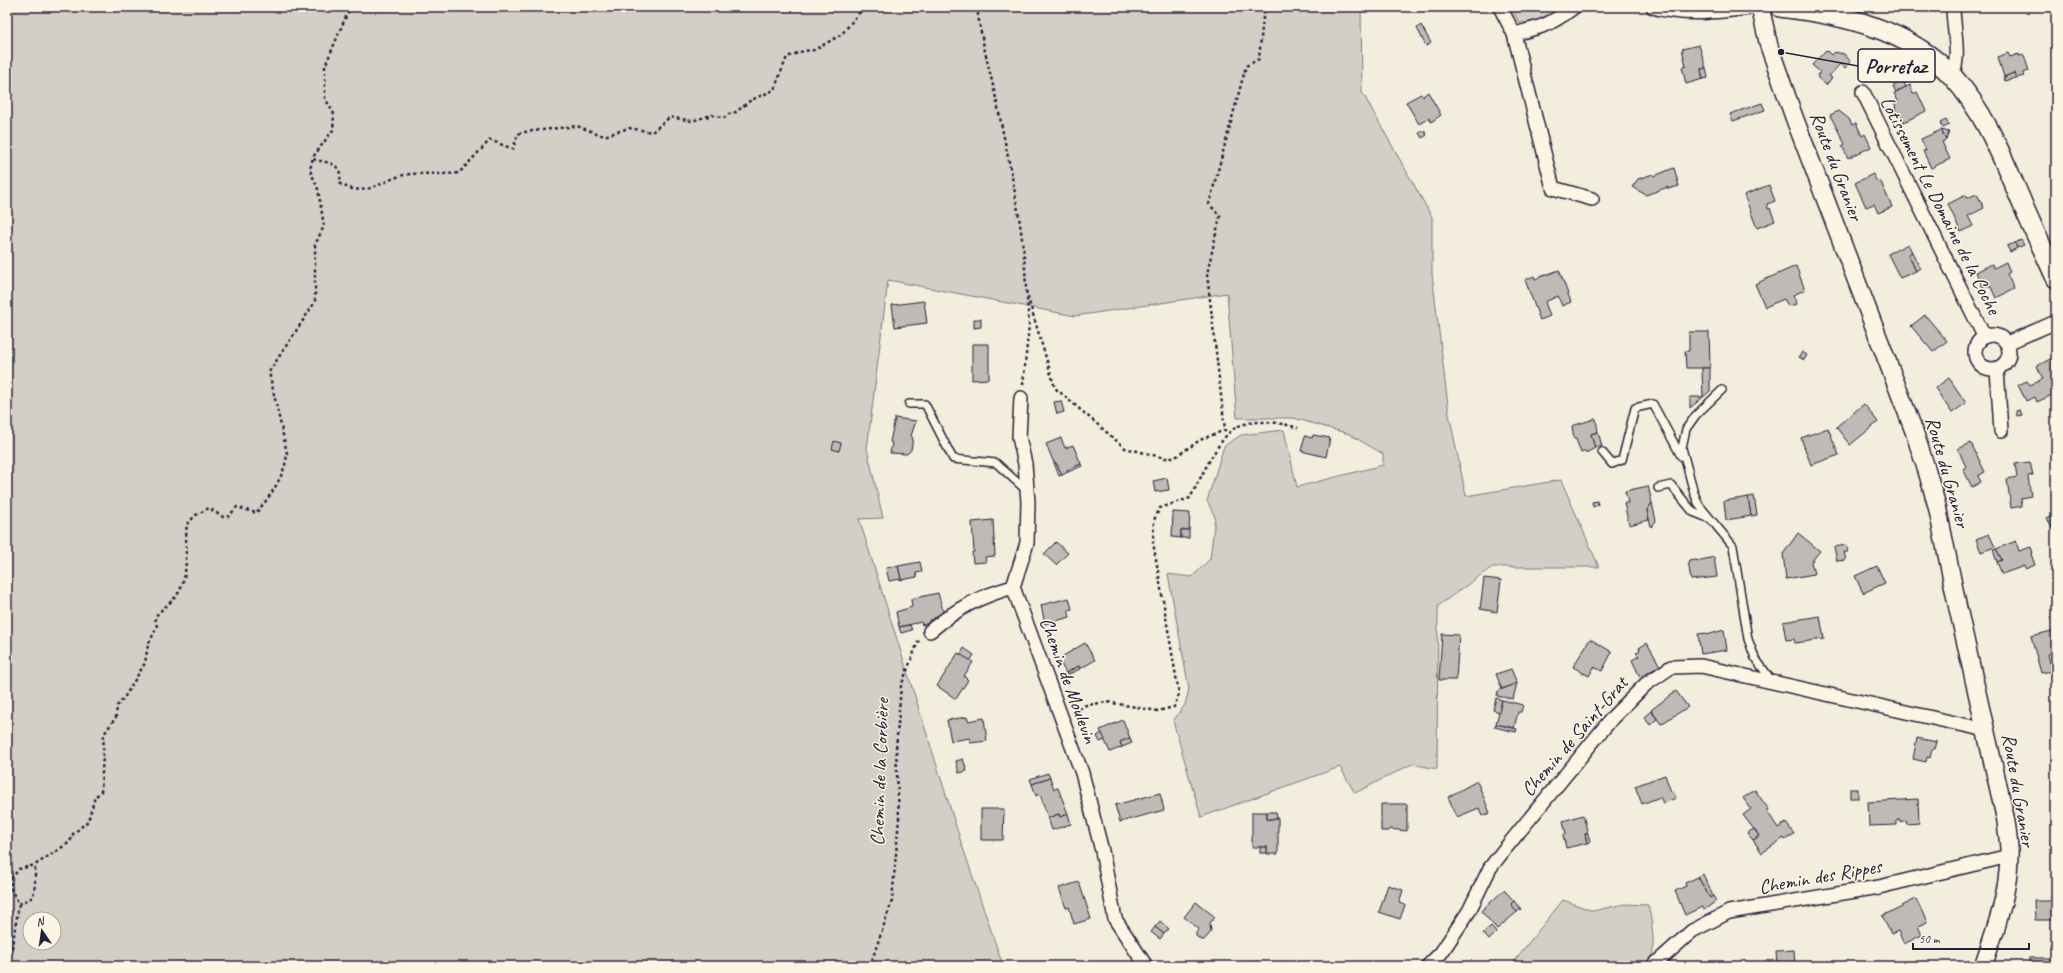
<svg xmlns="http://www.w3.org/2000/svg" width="2063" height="973" font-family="Caveat,sans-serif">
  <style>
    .green { fill: #d4cfc6; stroke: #7b7880; fill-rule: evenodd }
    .building { fill: #bfbab6; stroke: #22223b }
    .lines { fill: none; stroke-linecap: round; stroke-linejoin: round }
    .service-casing { stroke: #22223b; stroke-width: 10 }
    .minor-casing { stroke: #22223b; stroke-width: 16 }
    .tertiary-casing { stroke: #22223b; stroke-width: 20 }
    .secondary-casing { stroke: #22223b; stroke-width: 22 }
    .path { stroke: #22223b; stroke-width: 2.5; stroke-dasharray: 3 3; stroke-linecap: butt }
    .service { stroke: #fcf5e5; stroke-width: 7 }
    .minor { stroke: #fcf5e5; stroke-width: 13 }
    .tertiary { stroke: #fcf5e5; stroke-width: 17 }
    .secondary { stroke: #fcf5e5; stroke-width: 19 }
    .labels { text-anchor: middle; stroke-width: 3; stroke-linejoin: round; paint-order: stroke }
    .street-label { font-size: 20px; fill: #22223b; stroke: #fcf5e5 }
    .leader { fill: none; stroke: #22223b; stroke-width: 1.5 }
    .callout-dot { fill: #22223b; stroke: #fcf5e5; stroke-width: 1.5 }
    .callout { fill: #fcf5e5; stroke: #22223b; stroke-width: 1.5 }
    .callout-label { font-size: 21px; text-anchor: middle; font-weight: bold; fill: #22223b }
  </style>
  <rect width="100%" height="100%" fill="#f3edde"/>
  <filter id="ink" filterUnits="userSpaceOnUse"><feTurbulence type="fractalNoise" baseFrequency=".025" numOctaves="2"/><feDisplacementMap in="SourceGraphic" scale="8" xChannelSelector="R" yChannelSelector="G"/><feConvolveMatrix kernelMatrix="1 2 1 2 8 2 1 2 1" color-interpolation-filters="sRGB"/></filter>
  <g filter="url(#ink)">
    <!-- green -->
    <g class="green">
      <path d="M7,7H1361L1362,92L1432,217V274L1449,414L1466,496L1561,480L1599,567H1492L1438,606L1437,769L1412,764L1355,793L1340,767L1201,817L1173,721L1185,705L1189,689L1168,574L1192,577L1210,559L1215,517L1207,501L1224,446L1241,435L1284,430L1297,487L1383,465V454L1349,434L1294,418H1237L1227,293L1075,316L888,280L867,449L883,518L859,519L960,839L1003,966H7ZM30,919H54V943H30Z"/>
      <path d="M1511,7H1566C1549,18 1540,22 1519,23Z"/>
      <path d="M1563,900L1593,911L1624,904L1648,905C1653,926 1655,945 1651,966H1510Z"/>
    </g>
    <!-- building -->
    <g class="building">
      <polygon points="1421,25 1431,43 1426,46 1417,28"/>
      <polygon points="1699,45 1706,68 1701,69 1703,79 1686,84 1682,67 1686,66 1682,49"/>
      <polygon points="1826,50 1831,55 1834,52 1844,54 1851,62 1845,68 1840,64 1829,76 1832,78 1826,85 1817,77 1820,72 1812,65"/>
      <polygon points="2008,53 2010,57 2019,54 2019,56 2024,55 2029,71 2023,73 2024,76 2016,78 2014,73 2004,77 1998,57"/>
      <polygon points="1706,68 1708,78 1703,79 1701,69"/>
      <polygon points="2014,73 2016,78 2005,81 2004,77"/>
      <polygon points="1903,81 1906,87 1896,92 1893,86"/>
      <polygon points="1910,85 1913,94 1917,92 1926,111 1904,122 1901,115 1896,115 1895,103 1898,101 1894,93"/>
      <polygon points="1428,92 1441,115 1431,122 1429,118 1419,124 1406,102 1421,94 1423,96"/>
      <polygon points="1762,103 1765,110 1733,121 1730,114"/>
      <polygon points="1839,111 1849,119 1852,125 1856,123 1862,136 1865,134 1871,147 1848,158 1842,146 1845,144 1830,115"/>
      <polygon points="1946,120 1949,125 1943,128 1940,123"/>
      <polygon points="1424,130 1427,135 1422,138 1419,133"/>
      <polygon points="1941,130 1946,140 1942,142 1950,159 1931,168 1923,151 1926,150 1921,139"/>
      <polygon points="1941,130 1949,132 1946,140"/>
      <polygon points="1674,168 1679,186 1668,189 1668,187 1646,195 1632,187 1638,179 1653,174 1654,176"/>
      <polygon points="1873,174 1877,182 1880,180 1892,207 1878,213 1874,204 1866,207 1855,183"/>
      <polygon points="1769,185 1775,201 1767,204 1768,209 1770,208 1775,221 1757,228 1744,195"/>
      <polygon points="1977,194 1984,208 1968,216 1973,226 1961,232 1948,204 1966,195 1967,198"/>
      <polygon points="2021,240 2024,245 2017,248 2015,243"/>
      <polygon points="2015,243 2017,248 2010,252 2007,246"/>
      <polygon points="1908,244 1912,252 1908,254 1916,271 1900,278 1888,254"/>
      <polygon points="1912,252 1920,268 1916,271 1908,254"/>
      <polygon points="2006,262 2010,272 2007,274 2014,289 1996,298 1990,285 1983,288 1976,272 1992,264 1994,268"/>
      <polygon points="1796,266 1805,290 1793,295 1797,304 1788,306 1784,299 1765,307 1755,284"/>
      <polygon points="1559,270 1571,302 1562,306 1558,296 1545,302 1550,316 1540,320 1525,280 1534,276 1535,279"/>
      <polygon points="924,301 927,323 895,327 892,305"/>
      <polygon points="1925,315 1947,341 1933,352 1911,326"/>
      <polygon points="974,319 981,319 981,327 974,328"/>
      <polygon points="1689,332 1709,332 1710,368 1686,368 1685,351 1689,351"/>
      <polygon points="972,344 989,344 989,379 972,380"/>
      <polygon points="1802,352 1807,355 1804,360 1799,357"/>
      <polygon points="2054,357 2056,362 2056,393 2037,402 2035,397 2026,401 2018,385 2027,381 2030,385 2043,379 2037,366"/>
      <polygon points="1702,368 1710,368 1710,391 1703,397"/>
      <polygon points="1949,378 1966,403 1952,413 1935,388"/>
      <polygon points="1690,397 1703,397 1690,408"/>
      <polygon points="1061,401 1064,412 1057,414 1054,402"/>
      <polygon points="1864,404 1878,422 1850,445 1836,427"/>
      <polygon points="2020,410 2022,415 2017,416 2016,411"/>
      <polygon points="895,418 916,421 911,436 913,438 911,450 907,454 890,453 892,443 890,442"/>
      <polygon points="1594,419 1596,419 1598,432 1591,434 1595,448 1586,453 1586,451 1581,453 1576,439 1574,439 1572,426"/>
      <polygon points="1828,428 1839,455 1811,465 1801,438"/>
      <polygon points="1598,432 1602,446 1595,448 1591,434"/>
      <polygon points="1313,435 1330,438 1326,457 1301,451 1305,436 1312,438"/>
      <polygon points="1061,438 1065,448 1073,445 1081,464 1067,470 1068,472 1062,475 1056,463 1054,463 1046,444"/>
      <polygon points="834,441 841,443 839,451 832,449"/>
      <polygon points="1971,443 1985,472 1978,476 1981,482 1972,487 1963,469 1966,467 1958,449"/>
      <polygon points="2030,462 2033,475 2028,476 2031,496 2021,498 2022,506 2011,508 2007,479 2017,477 2015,464"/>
      <polygon points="1054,463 1056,463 1062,475 1059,476"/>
      <polygon points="1081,464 1082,466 1068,472 1067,470"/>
      <polygon points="1167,478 1169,490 1155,492 1153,481"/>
      <polygon points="1648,486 1652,503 1647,510 1649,520 1629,525 1624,503 1628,503 1625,491"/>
      <polygon points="1754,496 1757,515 1751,516 1748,497"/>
      <polygon points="1748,497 1751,516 1726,520 1724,501"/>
      <polygon points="1597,501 1598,505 1593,507 1592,502"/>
      <polygon points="1652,503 1656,521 1651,527 1647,510"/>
      <polygon points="1173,512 1190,513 1189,530 1181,530 1181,538 1172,537"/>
      <polygon points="2055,514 2056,516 2056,536 2047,518"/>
      <polygon points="993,520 995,556 985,557 986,562 973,563 972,552 974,552 972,522"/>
      <rect x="1181" y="530" width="8" height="8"/>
      <polygon points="1798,533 1820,551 1811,562 1814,574 1786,579 1783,554"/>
      <polygon points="1989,534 1995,547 1981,552 1976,539"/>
      <polygon points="2016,541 2019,551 2031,547 2033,553 2031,554 2035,565 2025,569 2024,566 2002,574 1997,562 2002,560 1996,549"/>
      <polygon points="1056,542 1068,553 1056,565 1044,554"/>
      <polygon points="1847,545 1848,552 1844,552 1846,560 1837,561 1834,547"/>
      <polygon points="1996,549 2002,560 1997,562 1993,550"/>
      <polygon points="1714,557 1717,577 1691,580 1688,561 1697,560 1697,561"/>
      <polygon points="920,562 922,572 916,573 917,577 901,580 898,566"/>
      <polygon points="898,566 901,579 889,581 886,568"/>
      <polygon points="1877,566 1885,583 1863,593 1855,576"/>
      <polygon points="1484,578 1501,580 1497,612 1480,609"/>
      <polygon points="938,593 944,614 937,616 938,618 929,620 929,623 922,625 921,622 899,627 896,612 912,607 911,599"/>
      <polygon points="1069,598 1072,609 1068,610 1070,617 1045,624 1041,605"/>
      <polygon points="1820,616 1824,639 1795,643 1794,639 1786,640 1783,622"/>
      <polygon points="910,625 912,630 901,633 899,627"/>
      <polygon points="1724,630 1727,650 1701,654 1698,634 1706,633 1707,635"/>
      <polygon points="2056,630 2056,652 2048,654 2052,671 2041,673 2031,636"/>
      <polygon points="1442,634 1459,635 1456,680 1439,680"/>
      <polygon points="1590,639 1612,652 1602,671 1594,667 1589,676 1573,667"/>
      <polygon points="1085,643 1095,660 1080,669 1079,666 1066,673 1058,659"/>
      <polygon points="1647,643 1660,666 1640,677 1632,660 1639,656 1636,653 1640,650 1639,648"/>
      <polygon points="964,648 974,655 970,661 960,655"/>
      <polygon points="958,653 973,662 964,676 968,680 956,699 937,686"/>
      <polygon points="1079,666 1080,669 1067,675 1066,673"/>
      <polygon points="1511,669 1517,683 1502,689 1496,674"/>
      <polygon points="1517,683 1513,699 1497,696 1498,691"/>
      <polygon points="1676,691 1688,707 1661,724 1651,710"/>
      <polygon points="1496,698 1502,700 1499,712 1493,710"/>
      <polygon points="1502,700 1523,705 1521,712 1518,712 1514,728 1496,724"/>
      <polygon points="1651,711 1657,719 1650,725 1644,717"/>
      <polygon points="967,717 968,721 984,718 987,741 970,743 970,738 951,741 947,720"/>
      <polygon points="1123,720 1130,738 1120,742 1122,747 1110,752 1100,730"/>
      <polygon points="1496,724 1517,729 1516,732 1494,727"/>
      <polygon points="1102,733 1105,740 1100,742 1097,736"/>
      <polygon points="1130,738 1132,743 1122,747 1120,742"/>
      <polygon points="1917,738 1937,742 1935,749 1932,749 1930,758 1927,757 1926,762 1913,759"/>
      <polygon points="963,759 967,771 959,773 956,761"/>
      <polygon points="1048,773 1050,778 1032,784 1030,779"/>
      <polygon points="1665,775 1671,792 1673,791 1676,798 1663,803 1660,797 1642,804 1635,786"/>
      <polygon points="1050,778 1054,789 1058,788 1068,814 1060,817 1059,814 1048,818 1040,794 1036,796 1032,784"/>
      <polygon points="1477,781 1490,813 1482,816 1479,808 1457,817 1448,797"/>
      <rect x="1850" y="789" width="8" height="9"/>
      <polygon points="1755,790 1769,810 1767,811 1778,828 1786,823 1794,834 1785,840 1784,838 1762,853 1753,840 1759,836 1743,815 1751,809 1743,798"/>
      <polygon points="1160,793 1164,810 1120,822 1115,805"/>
      <polygon points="1918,799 1919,823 1907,824 1906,820 1900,822 1900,820 1897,820 1897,825 1869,826 1868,802"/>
      <polygon points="1381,804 1407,804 1407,831 1389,829 1389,831 1381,831"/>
      <polygon points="981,809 1004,809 1003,840 981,840"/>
      <polygon points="1252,812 1267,812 1267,819 1278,819 1278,854 1267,854 1267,847 1252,847"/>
      <polygon points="1267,812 1276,812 1277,819 1267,819"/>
      <polygon points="1059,814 1060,817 1068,814 1071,824 1052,830 1048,818"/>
      <polygon points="1583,815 1588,834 1585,834 1587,843 1566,848 1563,835 1566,834 1563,821"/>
      <polygon points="1754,829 1759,836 1753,840 1747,833"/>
      <polygon points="1585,834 1588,834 1590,842 1587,843"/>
      <rect x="1260" y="847" width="7" height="6"/>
      <polygon points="1703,874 1713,896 1710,898 1698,877"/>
      <polygon points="1698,877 1710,898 1713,896 1716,901 1704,910 1702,907 1685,915 1675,891 1686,886 1685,883"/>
      <polygon points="1079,882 1091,919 1074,924 1069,907 1066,908 1059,888"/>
      <polygon points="1388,885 1403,890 1399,903 1405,905 1400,919 1379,912"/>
      <polygon points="1504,890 1514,901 1511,904 1517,912 1497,929 1481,911"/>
      <polygon points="2051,894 2056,894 2056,908 2053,908 2053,920 2035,920 2034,901 2051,901"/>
      <polygon points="1916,899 1927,922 1918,926 1922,935 1904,944 1898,931 1891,934 1882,916"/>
      <polygon points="1514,901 1521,909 1517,912 1511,904"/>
      <polygon points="1196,902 1215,917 1210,923 1211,932 1204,940 1201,940 1196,936 1196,933 1199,929 1184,917"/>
      <polygon points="1160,921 1169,929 1164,934 1155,927"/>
      <polygon points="1491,926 1496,933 1489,940 1483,933"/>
      <polygon points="1155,927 1164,934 1160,939 1151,932"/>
      <polygon points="1794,950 1795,966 1777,966 1776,951"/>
      <rect x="2029" y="958" width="27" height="8"/>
      <polygon points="1257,961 1260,966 1246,966 1252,963"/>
      <polygon points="1904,963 1904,966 1888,966"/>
    </g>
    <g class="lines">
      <defs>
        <g id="service">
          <polyline points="1722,390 1696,415 1686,429 1682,448 1694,493 1699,505 1733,546 1748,639 1755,658 1772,681"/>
          <polyline points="909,404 925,404 953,459 996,463 1027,491"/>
          <polyline points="1602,452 1612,464 1622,460 1635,408 1653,404 1681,456"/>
          <polyline points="1658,488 1671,485 1693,512 1708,518"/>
        </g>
        <g id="minor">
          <polyline points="1500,7 1514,34 1553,188 1592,199"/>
          <path d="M1653,7C1686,17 1726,11 1759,7"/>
          <path d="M1514,34C1542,27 1550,25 1574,7"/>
          <path d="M1952,75C1961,59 1953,26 1953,7"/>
          <polyline points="1863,92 1984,336"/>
          <circle cx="1992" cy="352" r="17"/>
          <polyline points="2007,343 2056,322"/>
          <polyline points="1997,369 2001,431"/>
          <polyline points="1021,398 1019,437 1025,464 1028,502 1027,543 1013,587 1082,773 1102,851 1115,919 1146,966"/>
          <path d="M930,631C958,608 978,597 1013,587"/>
          <polyline points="1428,966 1441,953 1469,911 1490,868 1504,850 1613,717 1646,684 1671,667 1701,666 1986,730"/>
          <polyline points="1653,966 1692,931 1729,912 1879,887 2009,856"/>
        </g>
        <path id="tertiary" d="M1760,7L1769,46L1794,117L1914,431L1927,471L1937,506L1957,604L2006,821C2007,833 2010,846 2009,858C2008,896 1995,931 1983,966"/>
        <path id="secondary" d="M1780,7C1841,14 1909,29 1953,77C1984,111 2002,156 2020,198C2031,225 2044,251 2056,278"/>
      </defs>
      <!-- service casing -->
      <use href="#service" class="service-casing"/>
      <!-- minor casing -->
      <use href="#minor" class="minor-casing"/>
      <!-- tertiary casing -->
      <use href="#tertiary" class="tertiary-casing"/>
      <!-- secondary casing -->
      <use href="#secondary" class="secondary-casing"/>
      <!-- path -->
      <g class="path">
        <path d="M977,7C981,41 991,74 998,108C1010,168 1025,231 1026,292"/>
        <polyline points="1869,80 1885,49"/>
        <path d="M313,159C329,164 343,161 340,184C369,200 383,177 410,174C426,173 443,175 459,173L490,140L513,149L518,134L524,132L577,126L604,136L629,128L652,132L670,117L692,121L712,115L724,118L729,114L736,112L751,100L774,90L787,57L803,51L814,50L841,35L864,7"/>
        <polyline points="1026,291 1055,388 1125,448 1165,458 1174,458 1200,440 1225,430 1207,274 1220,216 1209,204 1246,66 1259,59 1264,7"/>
        <polyline points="1023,385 1029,325 1027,299"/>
        <path d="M1074,712L1086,705L1107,702L1158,711L1174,707L1179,694L1153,542L1154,520L1160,508L1190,498C1200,480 1218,438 1235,428C1251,418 1281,422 1298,428"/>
        <polyline points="19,904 33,897 35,884 35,865"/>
        <path d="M9,966L19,904L10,887L12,878L19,869L35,865L70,842L73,834L88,821L95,797L101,792L104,734L116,717L117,706L124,698L145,663L148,645L157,627L155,617C163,607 173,602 179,592C190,572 184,545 187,524L196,515L209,508L223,517L229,516L237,507L256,513C270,497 286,474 287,453L269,372L315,302V245L324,226L318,189L310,170L313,157L333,130L334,114L325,98V66L350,7"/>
        <polyline points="870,966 892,901 899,818 896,749 901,686 918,642 921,639"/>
      </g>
      <!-- service -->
      <use href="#service" class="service"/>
      <!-- minor -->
      <use href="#minor" class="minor"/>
      <!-- tertiary -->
      <use href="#tertiary" class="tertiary"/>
      <!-- secondary -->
      <use href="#secondary" class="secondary"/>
    </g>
  </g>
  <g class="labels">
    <!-- street labels -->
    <g class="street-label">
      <text transform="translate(1837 166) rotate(69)" y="7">Route du Granier</text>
      <text transform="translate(1941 205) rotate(63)" y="7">Lotissement Le Domaine de la Coche</text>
      <text transform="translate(1948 472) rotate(74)" y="7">Route du Granier</text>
      <text transform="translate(1069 680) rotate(70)" y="7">Chemin de Moulevin</text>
      <text transform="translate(1574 736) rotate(-49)" y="7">Chemin de Saint-Grat</text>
      <text transform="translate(879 772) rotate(-88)" y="7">Chemin de la Corbière</text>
      <text transform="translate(2019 790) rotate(80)" y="7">Route du Granier</text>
      <text transform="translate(1820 876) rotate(-10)" y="7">Chemin des Rippes</text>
    </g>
  </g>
  <!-- callouts -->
  <path class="leader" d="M1781 52L1858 66"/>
  <circle class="callout-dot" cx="1781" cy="52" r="4"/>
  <rect class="callout" x="1858" y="49" width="77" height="33" rx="4"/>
  <g class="callout-label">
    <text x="1896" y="73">Porretaz</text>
  </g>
  <!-- margin -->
  <rect width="2063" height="973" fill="none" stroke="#fcf5e5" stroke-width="24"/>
  <rect x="12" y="12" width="2039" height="949" fill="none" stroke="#22223b" stroke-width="1.5" filter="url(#ink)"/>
  <!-- north arrow -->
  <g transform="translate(42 931) rotate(347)"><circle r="19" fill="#fcf5e5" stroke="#a5a1a1"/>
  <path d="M0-3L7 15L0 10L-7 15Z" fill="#22223b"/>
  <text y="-6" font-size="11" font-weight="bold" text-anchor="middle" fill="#22223b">N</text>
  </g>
  <!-- scale -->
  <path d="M1913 943v6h116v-6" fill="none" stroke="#22223b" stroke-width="2"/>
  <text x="1919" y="943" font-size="12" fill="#22223b" stroke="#fcf5e5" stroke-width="3" paint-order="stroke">50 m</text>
</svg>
